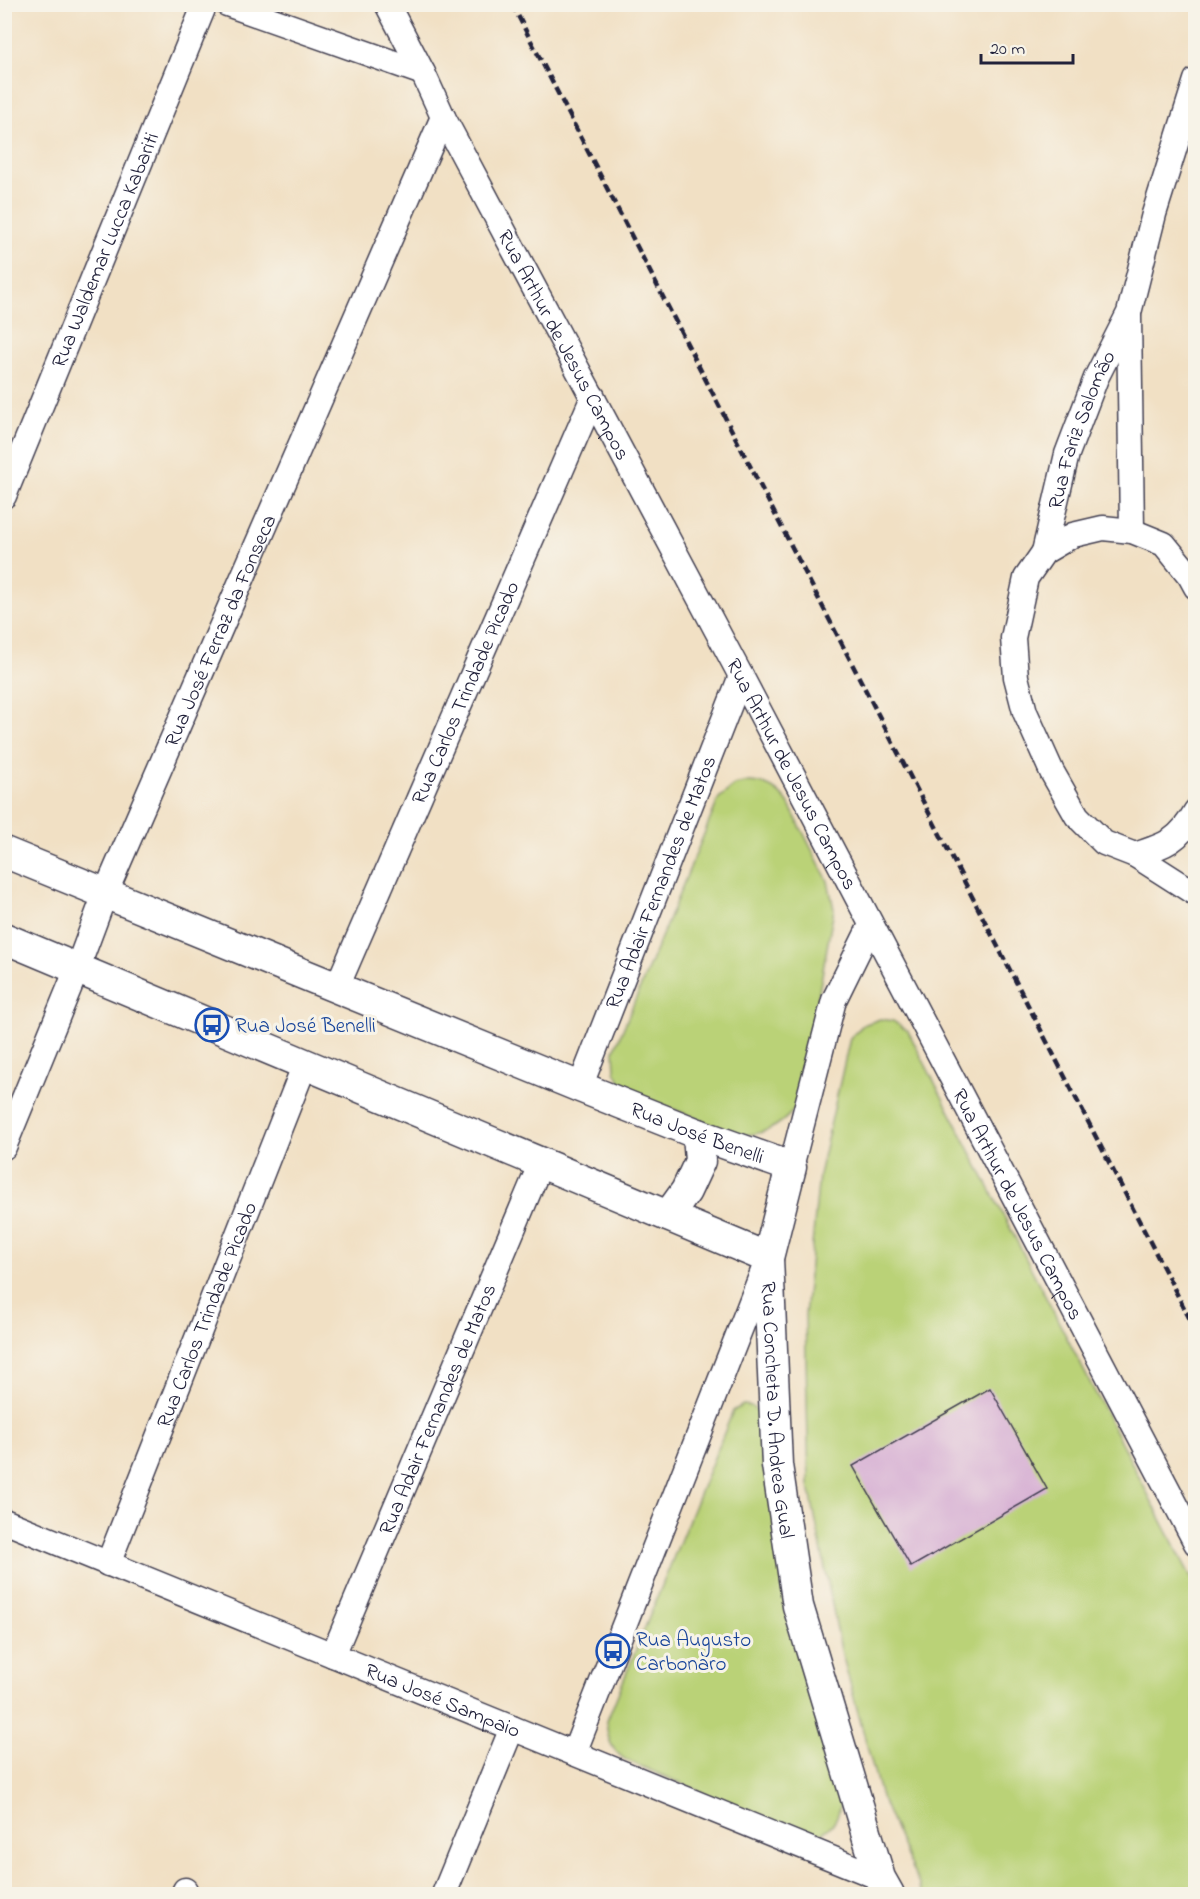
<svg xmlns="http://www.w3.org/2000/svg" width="1200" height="1899" font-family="'Indie Flower',sans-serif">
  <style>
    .green { fill: #bad277; stroke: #6e7a59; stroke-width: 1.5 }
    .building { fill: #d5add3 }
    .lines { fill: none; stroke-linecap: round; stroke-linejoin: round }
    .minor-casing { stroke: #413e50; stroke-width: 27 }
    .tertiary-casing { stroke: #413e50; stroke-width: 33 }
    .minor { stroke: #fff; stroke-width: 24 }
    .tertiary { stroke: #fff; stroke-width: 30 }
    .rail { stroke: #22223b; stroke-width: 4.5; stroke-dasharray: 9 4.5; stroke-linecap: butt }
    .labels { text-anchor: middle; stroke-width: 6; stroke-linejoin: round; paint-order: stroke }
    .street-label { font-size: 21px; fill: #22223b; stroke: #f7f3e8 }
    .transit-label { font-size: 21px; fill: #164399; stroke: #f7f3e8; text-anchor: start }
  </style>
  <rect width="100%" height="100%" fill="#f7f3e8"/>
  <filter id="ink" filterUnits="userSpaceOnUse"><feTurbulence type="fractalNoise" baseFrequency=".0167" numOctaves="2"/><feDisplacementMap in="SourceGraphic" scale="12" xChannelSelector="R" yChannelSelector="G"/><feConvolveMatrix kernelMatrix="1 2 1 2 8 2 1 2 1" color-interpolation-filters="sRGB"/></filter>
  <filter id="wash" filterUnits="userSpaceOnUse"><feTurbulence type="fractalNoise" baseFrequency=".008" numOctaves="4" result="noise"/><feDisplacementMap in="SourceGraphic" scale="24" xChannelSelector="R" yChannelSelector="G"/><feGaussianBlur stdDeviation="1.35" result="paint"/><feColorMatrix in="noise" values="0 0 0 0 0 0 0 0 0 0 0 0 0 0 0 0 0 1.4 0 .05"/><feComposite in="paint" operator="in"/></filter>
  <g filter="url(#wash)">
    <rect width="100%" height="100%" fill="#f1e0c4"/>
    <!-- green -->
    <g class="green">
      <path d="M749,782C766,782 778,789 788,803L828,881L834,909L799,1103C784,1125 764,1136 738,1135L631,1092L621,1083L615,1071L614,1051L719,798L735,785Z"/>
      <polygon points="880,1019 893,1021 908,1031 1195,1585 1195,1894 923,1894 881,1797 841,1650 809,1486 805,1315 819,1175 850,1038 863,1025"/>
      <path d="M743,1405L751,1406L760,1413L840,1795C842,1818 830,1834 807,1837L626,1760C612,1751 606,1738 607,1721L733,1411Z"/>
    </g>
    <g id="blocks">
      <!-- building -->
      <polygon class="building" points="990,1388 1047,1489 911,1567 853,1466"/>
    </g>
  </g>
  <g filter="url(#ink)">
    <use href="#blocks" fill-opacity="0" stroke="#413e50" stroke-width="1.5"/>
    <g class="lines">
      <defs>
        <g id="minor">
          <polyline points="227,4 423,73"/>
          <path id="s1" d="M387,4L423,73L443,117L741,676L1196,1543"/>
          <polyline points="1129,316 1132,531"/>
          <path id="s2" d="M4,496L205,4"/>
          <path id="s3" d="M1044,552L1067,454L1096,378L1129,313L1154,214L1196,80"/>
          <polyline points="1196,587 1190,576 1164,544 1132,531 1103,528 1073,535 1044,552 1026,578 1013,638 1016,677 1025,712 1052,772 1077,816 1104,843 1135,855 1196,894"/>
          <path d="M1135,855C1166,845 1179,841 1196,811"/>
          <path id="s4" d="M337,987L593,397"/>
          <path id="s5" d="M580,1087L741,676"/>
          <path id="s6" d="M4,1147L77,969L105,894L443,117"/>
          <polyline points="791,1167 834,1000 871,925"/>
          <path id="s7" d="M4,1521L880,1878"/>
          <path id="s8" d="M108,1564L305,1064"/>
          <path id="s9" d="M333,1655L541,1163"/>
          <polyline points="574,1753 767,1261"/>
          <polyline points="183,1894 185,1890"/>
          <polyline points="444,1894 512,1728"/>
        </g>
        <g id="tertiary">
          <path id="s10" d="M4,852L580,1087L698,1134L791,1167L768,1258L777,1465L798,1606L880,1878L889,1894"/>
          <polyline points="4,938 768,1258"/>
          <polyline points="668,1216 686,1191 700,1161 698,1134"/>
        </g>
      </defs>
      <!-- minor casing -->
      <use href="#minor" class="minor-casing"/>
      <!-- tertiary casing -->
      <use href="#tertiary" class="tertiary-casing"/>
      <!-- minor -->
      <use href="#minor" class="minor"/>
      <!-- tertiary -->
      <use href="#tertiary" class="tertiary"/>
      <!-- rail -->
      <polyline class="rail" points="512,4 1196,1331"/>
    </g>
  </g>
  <!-- icons -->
  <defs>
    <symbol id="bus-ring" viewBox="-11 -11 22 22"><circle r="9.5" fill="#f7f3e8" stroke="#1a4fb4" stroke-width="1.5"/><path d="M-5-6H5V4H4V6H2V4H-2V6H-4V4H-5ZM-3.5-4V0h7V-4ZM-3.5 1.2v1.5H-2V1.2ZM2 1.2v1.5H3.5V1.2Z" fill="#1a4fb4"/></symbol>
  </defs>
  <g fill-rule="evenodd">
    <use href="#bus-ring" x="193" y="1006" width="38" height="38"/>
    <use href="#bus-ring" x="594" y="1632" width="38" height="38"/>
  </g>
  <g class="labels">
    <!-- street labels -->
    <g class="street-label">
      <text dy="7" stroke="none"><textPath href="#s2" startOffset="266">Rua Waldemar Lucca Kabariti</textPath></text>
      <text dy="7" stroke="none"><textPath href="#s1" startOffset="384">Rua Arthur de Jesus Campos</textPath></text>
      <text dy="7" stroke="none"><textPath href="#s3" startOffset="128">Rua Fariz Salomão</textPath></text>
      <text dy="7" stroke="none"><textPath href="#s6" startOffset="560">Rua José Ferraz da Fonseca</textPath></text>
      <text dy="7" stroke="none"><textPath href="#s4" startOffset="321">Rua Carlos Trindade Picado</textPath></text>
      <text dy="7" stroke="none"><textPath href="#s1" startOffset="870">Rua Arthur de Jesus Campos</textPath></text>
      <text dy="7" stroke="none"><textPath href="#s5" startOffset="220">Rua Adair Fernandes de Matos</textPath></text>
      <text dy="7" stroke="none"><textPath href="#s10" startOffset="748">Rua José Benelli</textPath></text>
      <text dy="7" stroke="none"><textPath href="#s1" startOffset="1356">Rua Arthur de Jesus Campos</textPath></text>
      <text dy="7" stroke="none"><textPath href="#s8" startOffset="268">Rua Carlos Trindade Picado</textPath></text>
      <text dy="7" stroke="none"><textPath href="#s9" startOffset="267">Rua Adair Fernandes de Matos</textPath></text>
      <text dy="7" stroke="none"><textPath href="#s10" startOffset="1094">Rua Concheta D. Andrea Gual</textPath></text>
      <text dy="7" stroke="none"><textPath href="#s7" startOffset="474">Rua José Sampaio</textPath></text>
    </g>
    <!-- transit labels -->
    <g class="transit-label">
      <text x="235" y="1032">Rua José Benelli</text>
      <text x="636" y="1646">Rua Augusto<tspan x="636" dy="24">Carbonaro</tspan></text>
    </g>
  </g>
  <!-- margin -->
  <rect width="1200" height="1899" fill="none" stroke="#f7f3e8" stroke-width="24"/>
  <!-- scale -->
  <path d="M981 54v9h92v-9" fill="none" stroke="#22223b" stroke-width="3"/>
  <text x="990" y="54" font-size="18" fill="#22223b" stroke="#f7f3e8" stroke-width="4.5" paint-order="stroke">20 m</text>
</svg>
